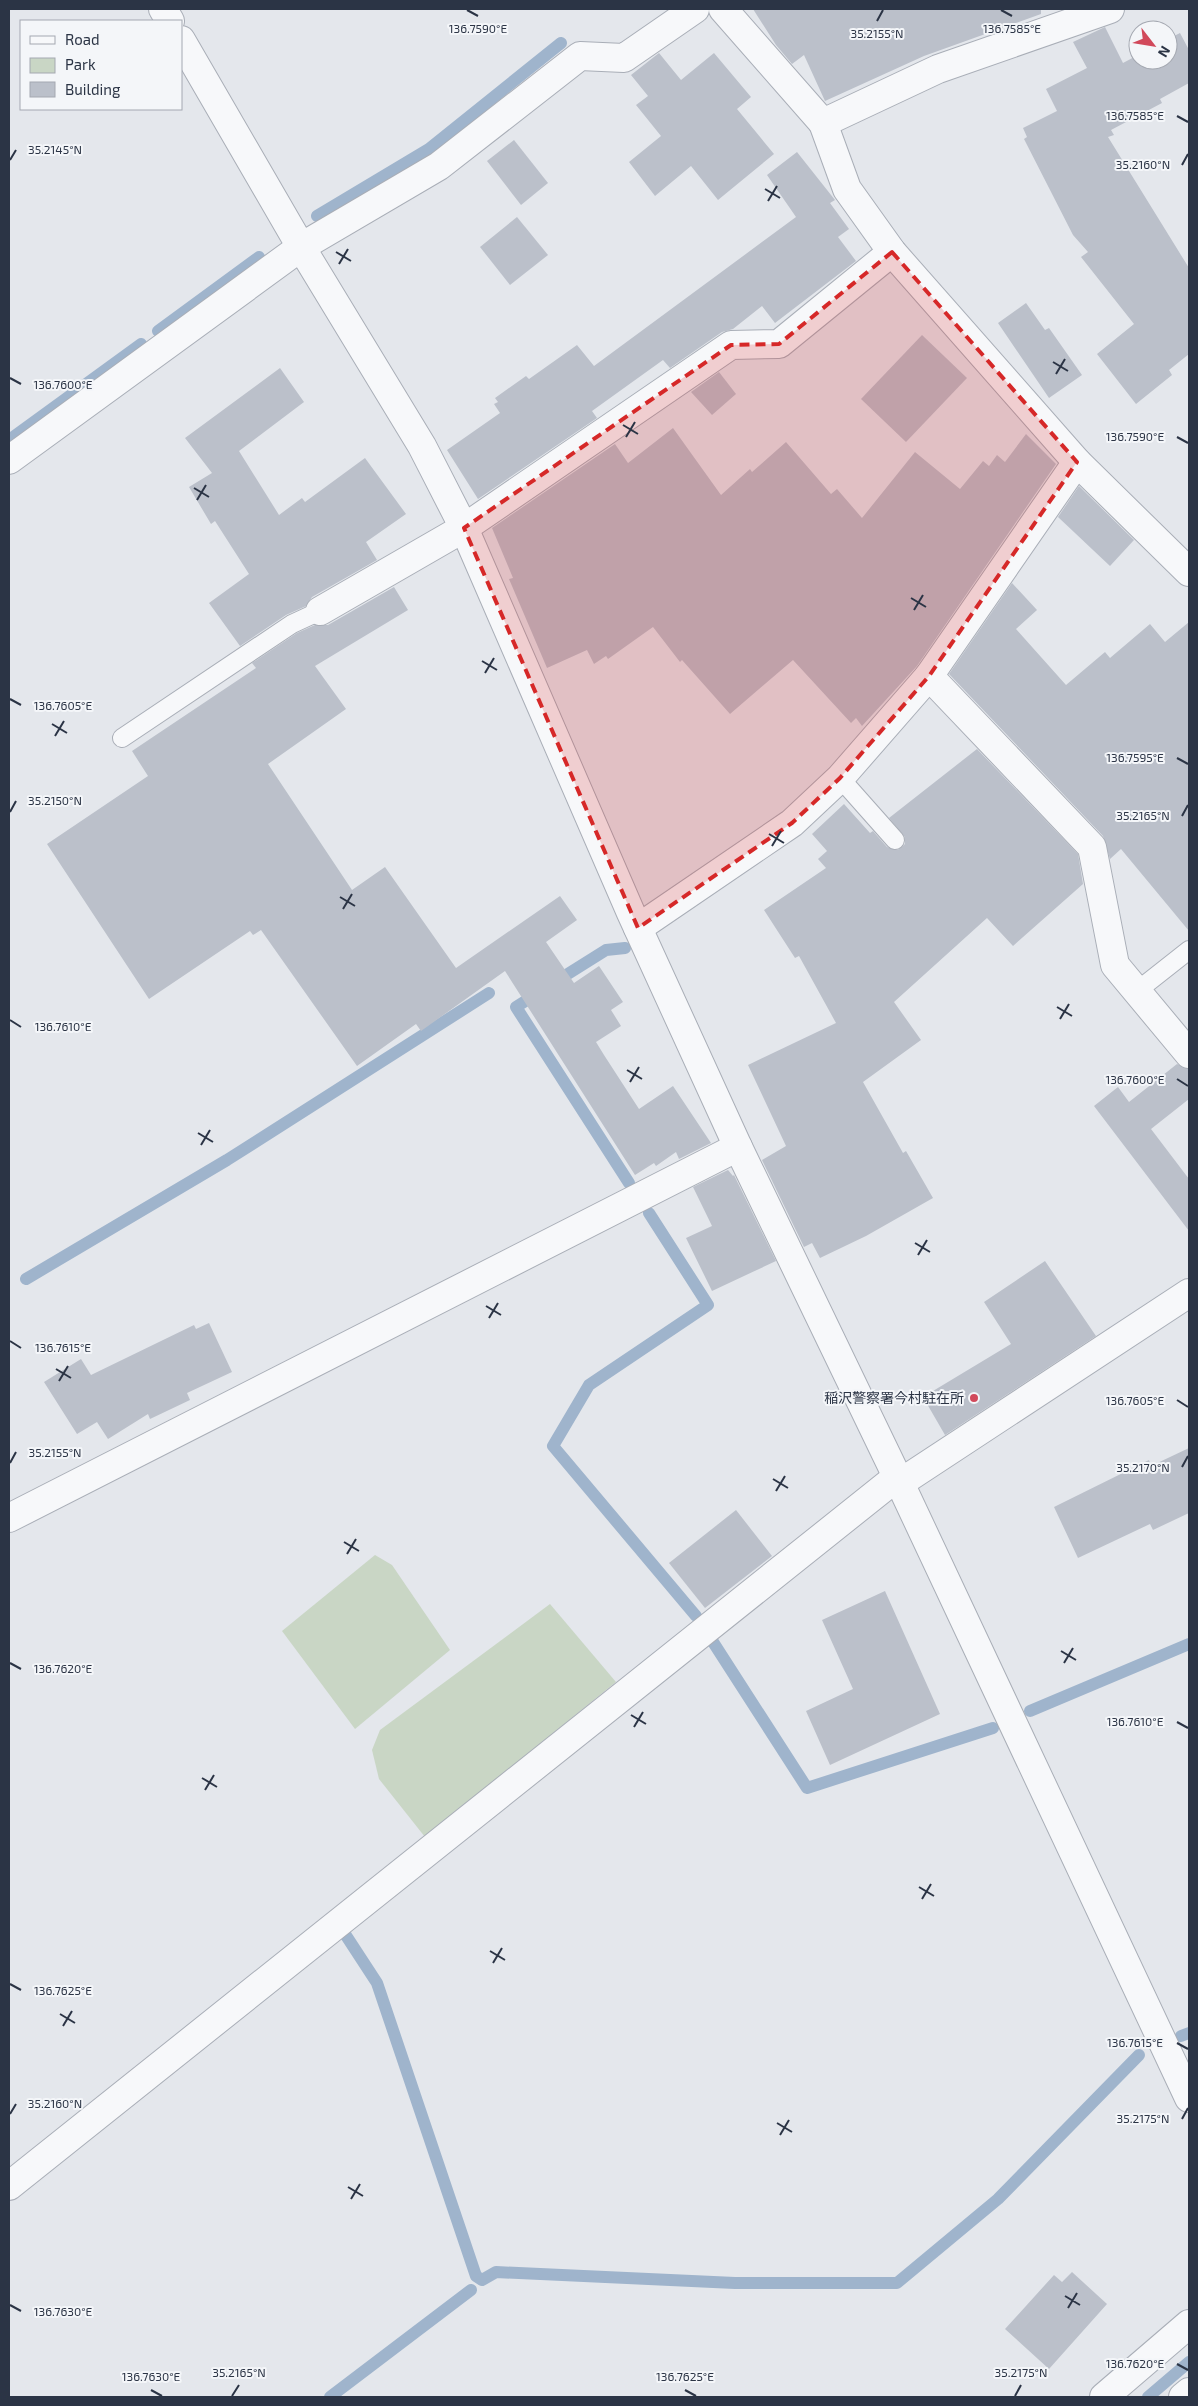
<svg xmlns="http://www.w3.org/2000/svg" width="1198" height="2406" font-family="'Exo 2','Noto Sans JP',sans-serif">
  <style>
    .green { fill: #c9d6c5 }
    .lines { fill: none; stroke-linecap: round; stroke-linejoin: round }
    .stream { stroke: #9fb4cc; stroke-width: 12 }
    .building { fill: #bbc0ca }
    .service-casing { stroke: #a9aeb7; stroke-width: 20 }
    .minor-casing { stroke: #a9aeb7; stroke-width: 30 }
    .service { stroke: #f7f8fa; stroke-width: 18 }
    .minor { stroke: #f7f8fa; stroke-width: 28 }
    .marked { fill: #d62828; fill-opacity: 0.2; stroke: #d62828; stroke-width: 4; stroke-dasharray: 10 6; stroke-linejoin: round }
    .ticks { fill: none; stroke: #2b3445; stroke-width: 2 }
    .poi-dot { fill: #d1495b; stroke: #f4f6f9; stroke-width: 2 }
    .labels { text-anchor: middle; stroke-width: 4; stroke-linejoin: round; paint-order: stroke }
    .poi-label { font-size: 14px; fill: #2b3445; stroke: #f4f6f9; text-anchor: end }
    .ticks-label { font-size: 12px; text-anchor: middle; fill: #2b3445; stroke: #f4f6f9; stroke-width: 4; stroke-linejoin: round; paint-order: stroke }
  </style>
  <rect width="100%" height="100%" fill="#e4e7ec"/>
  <!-- green -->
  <g class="green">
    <polygon points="375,1555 392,1565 450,1650 355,1729 282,1631"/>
    <polygon points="550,1604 616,1682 425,1837 379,1779 372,1750 380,1730"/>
  </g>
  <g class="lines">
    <!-- stream -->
    <g class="stream">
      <polyline points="317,216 429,149 561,43"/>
      <polyline points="158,331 259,257"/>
      <polyline points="9,440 141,344"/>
      <polyline points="555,982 606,950 625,948"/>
      <polyline points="538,993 516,1007 629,1183"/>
      <polyline points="649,1213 708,1305 589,1385 553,1446 696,1616"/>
      <polyline points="26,1279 227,1160 489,993"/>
      <polyline points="713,1642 807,1788 993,1728"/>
      <polyline points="1030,1711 1189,1644"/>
      <polyline points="345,1934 377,1983 476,2276 482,2280 496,2272 735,2283 897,2283 998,2199 1139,2055"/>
      <polyline points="1181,2036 1189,2033"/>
      <polyline points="330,2397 471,2290"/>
      <polyline points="1148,2397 1189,2362"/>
    </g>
  </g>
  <!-- building -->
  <g class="building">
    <polygon points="753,9 1041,9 1041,14 924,56 825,101 804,55 792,64 776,45"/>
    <polygon points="1105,27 1123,63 1138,55 1138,60 1168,60 1168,39 1180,33 1189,50 1189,83 1160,99 1162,103 1111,130 1114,135 1108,137 1189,268 1189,354 1169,370 1172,375 1136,404 1097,354 1134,324 1081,257 1088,252 1073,235 1024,139 1027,137 1023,128 1057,111 1046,89 1087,68 1073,42"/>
    <polygon points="659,53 681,80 714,53 751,97 737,109 774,154 718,200 691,166 655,196 629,162 661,136 636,105 648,96 631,75"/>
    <polygon points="514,140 548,183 521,205 487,161"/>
    <polygon points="797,152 835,200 830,203 849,229 838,237 856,261 775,323 762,306 733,329 722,332 670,368 663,360 592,411 597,418 478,499 447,450 500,413 494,404 498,402 495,398 526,376 529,379 577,345 594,366 796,217 767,175"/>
    <polygon points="517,217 548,255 510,285 480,247"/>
    <polygon points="1026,303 1045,330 1049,328 1082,375 1049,398 998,323"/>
    <polygon points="922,335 967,378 906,442 861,399"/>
    <polygon points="280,368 304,402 239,451 279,515 302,498 305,502 365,458 406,514 366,542 377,560 312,597 306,606 286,615 240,646 209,603 249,574 215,521 211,524 189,487 212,473 185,438"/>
    <polygon points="719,372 736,394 712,415 691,392"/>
    <polygon points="673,428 721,495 750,469 752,472 786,442 831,494 837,489 862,518 915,452 960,489 983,461 989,466 997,455 1005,462 1026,434 1056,464 917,666 862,726 856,718 851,723 793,660 730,714 682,660 680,662 653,627 608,659 606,656 594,664 587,650 547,668 509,579 513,578 492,528 615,444 628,463"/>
    <polygon points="1079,486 1134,540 1110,566 1058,517"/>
    <polygon points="1012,583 1037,610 1016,629 1066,685 1105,652 1110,658 1150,624 1165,642 1189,622 1189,931 1121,849 1110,859 1103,836 949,674"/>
    <polygon points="394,587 408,610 315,666 346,709 268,764 352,890 385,867 456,968 560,896 577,920 546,942 574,983 599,966 623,1002 611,1010 621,1026 596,1042 604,1055 639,1109 673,1086 711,1143 679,1159 676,1152 656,1166 654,1163 635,1175 505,971 421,1031 416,1024 357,1066 261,930 253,935 250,931 149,999 47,844 148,776 132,751 256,668 252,663 297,633 315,625 328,625"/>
    <polygon points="977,749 1078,854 1083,884 1013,946 987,918 894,1002 921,1040 863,1082 903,1153 906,1151 933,1198 866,1236 820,1258 812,1243 804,1247 762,1160 786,1146 748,1065 836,1023 799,956 795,958 764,910 826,868 818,859 827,851 812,834 844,804 870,833 873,831 887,847 898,850 905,844 905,837 889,818"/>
    <polygon points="1177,1064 1189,1069 1189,1099 1151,1129 1189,1179 1189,1231 1094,1106 1118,1087 1129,1102"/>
    <polygon points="728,1170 733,1176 734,1175 776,1261 712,1291 686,1238 712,1226 693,1187"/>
    <polygon points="1045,1261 1096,1336 945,1435 923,1397 1011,1344 984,1302"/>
    <polygon points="209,1323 232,1372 187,1393 190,1400 150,1419 148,1414 108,1439 97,1422 77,1434 44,1382 81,1359 91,1375 194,1325 196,1329"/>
    <polygon points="1189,1448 1189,1513 1153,1530 1150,1524 1078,1558 1054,1507 1149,1460 1151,1466"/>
    <polygon points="736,1510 772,1556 705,1608 669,1563"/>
    <polygon points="885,1591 940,1714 830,1765 806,1711 853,1689 822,1620"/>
    <polygon points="1072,2272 1107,2304 1049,2369 1005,2329 1054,2275 1062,2282"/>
  </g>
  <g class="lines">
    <defs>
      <g id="service">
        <polyline points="122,738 292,624 320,611"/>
        <polyline points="840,778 895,840"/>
        <polyline points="1137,991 1189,950"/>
      </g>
      <g id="minor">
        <polyline points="163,9 170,21"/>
        <polyline points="723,9 823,123 938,69 1110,9"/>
        <polyline points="181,40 301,247 422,446 464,528 631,913 738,1147 900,1483 1189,2098"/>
        <polyline points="823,123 847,189 892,252 1077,462"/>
        <polyline points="9,460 301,247 439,166 580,56 624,58 695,9"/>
        <polyline points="320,611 464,528 731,345 779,344 892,252"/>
        <polyline points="929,676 1092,847 1115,965 1189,1054"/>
        <polyline points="638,928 792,823 840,778 929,676 1077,462 1189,572"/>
        <polyline points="900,1483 1189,1293"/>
        <polyline points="9,1518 738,1147"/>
        <polyline points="9,2186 897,1477"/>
        <polyline points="1104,2397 1189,2324"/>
        <polyline points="1183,2397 1189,2392"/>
      </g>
    </defs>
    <!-- service casing -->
    <use href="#service" class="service-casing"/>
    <!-- minor casing -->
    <use href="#minor" class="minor-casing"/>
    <!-- service -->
    <use href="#service" class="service"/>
    <!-- minor -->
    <use href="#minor" class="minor"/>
  </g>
  <!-- marked area -->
  <path class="marked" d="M892,252L1077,462L929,676L840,778L792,823L638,928L464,528L731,345L779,344Z"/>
  <!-- ticks -->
  <path class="ticks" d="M467,10L478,16M1001,10L1012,16M877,21L883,10M1177,116L1188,122M10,160L16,150M1182,165L1188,154M765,189L780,198M768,201L777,186M336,252L351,261M339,264L348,249M1053,362L1068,371M1056,374L1065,359M10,378L21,384M623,425L638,434M626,437L635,422M1177,437L1188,443M194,488L209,497M197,500L206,485M911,598L926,607M914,610L923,595M482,661L497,670M485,673L494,658M10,699L21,705M52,724L67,733M55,736L64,721M1177,758L1188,764M10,812L16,801M1182,816L1188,805M769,834L784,843M772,846L781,831M340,897L355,906M343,909L352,894M1057,1007L1072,1016M1060,1019L1069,1004M10,1020L21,1027M627,1070L642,1079M1177,1079L1188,1086M630,1082L639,1067M198,1133L213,1142M201,1145L210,1130M915,1243L930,1252M918,1255L927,1240M486,1306L501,1315M489,1318L498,1303M10,1341L21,1348M56,1369L71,1378M59,1381L68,1366M1177,1400L1188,1407M10,1463L16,1452M1182,1467L1188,1456M773,1479L788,1488M776,1491L785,1476M344,1542L359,1551M347,1554L356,1539M1061,1651L1076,1660M10,1663L21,1669M1064,1663L1073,1648M631,1715L646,1724M1177,1722L1188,1728M634,1727L643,1712M202,1778L217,1787M205,1790L214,1775M919,1887L934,1896M922,1899L931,1884M490,1951L505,1960M493,1963L502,1948M10,1984L21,1990M60,2014L75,2023M63,2026L72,2011M1177,2043L1188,2049M10,2114L16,2104M1182,2119L1188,2108M777,2123L792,2132M780,2135L789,2120M348,2187L363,2196M351,2199L360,2184M1065,2296L1080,2305M10,2305L21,2311M1068,2308L1077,2293M1177,2364L1188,2370M151,2390L162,2396M685,2390L696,2396M232,2396L239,2385M1015,2396L1021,2385"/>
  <!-- markers -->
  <circle class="poi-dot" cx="974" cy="1398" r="5"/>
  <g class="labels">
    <!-- poi labels -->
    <g class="poi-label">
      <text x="964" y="1403">稲沢警察署今村駐在所</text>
    </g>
  </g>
  <g class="ticks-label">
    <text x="478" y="33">136.7590°E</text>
    <text x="1012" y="33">136.7585°E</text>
    <text x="877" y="38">35.2155°N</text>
    <text x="1135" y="120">136.7585°E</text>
    <text x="55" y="154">35.2145°N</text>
    <text x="1143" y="169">35.2160°N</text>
    <text x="63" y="389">136.7600°E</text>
    <text x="1135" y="441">136.7590°E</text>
    <text x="63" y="710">136.7605°E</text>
    <text x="1135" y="762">136.7595°E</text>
    <text x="55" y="805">35.2150°N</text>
    <text x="1143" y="820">35.2165°N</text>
    <text x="63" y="1031">136.7610°E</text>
    <text x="1135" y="1084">136.7600°E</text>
    <text x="63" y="1352">136.7615°E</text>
    <text x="1135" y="1405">136.7605°E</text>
    <text x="55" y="1457">35.2155°N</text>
    <text x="1143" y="1472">35.2170°N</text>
    <text x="63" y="1673">136.7620°E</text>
    <text x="1135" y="1726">136.7610°E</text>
    <text x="63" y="1995">136.7625°E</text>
    <text x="1135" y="2047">136.7615°E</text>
    <text x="55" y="2108">35.2160°N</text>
    <text x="1143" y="2123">35.2175°N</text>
    <text x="63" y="2316">136.7630°E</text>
    <text x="1135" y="2368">136.7620°E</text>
    <text x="239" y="2377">35.2165°N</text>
    <text x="1021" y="2377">35.2175°N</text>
    <text x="151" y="2381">136.7630°E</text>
    <text x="685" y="2381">136.7625°E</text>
  </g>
  <!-- border -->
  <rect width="1198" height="2406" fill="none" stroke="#2b3445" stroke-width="20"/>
  <!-- legend -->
  <rect x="20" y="20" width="162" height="90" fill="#f4f6f9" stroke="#a4a8b1"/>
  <rect x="30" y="36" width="25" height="8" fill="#f7f8fa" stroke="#a4a8b1"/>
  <text x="65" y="45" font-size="15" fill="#2b3445">Road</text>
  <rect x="30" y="58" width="25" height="15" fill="#c9d6c5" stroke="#a4a8b1"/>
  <text x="65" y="70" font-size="15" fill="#2b3445">Park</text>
  <rect x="30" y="82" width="25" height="15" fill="#bbc0ca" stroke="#a4a8b1"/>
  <text x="65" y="95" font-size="15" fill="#2b3445">Building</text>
  <!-- north arrow -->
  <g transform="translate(1153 45) rotate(121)"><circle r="24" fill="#f4f6f9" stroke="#a4a8b1"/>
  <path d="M0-4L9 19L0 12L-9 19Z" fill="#d1495b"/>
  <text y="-8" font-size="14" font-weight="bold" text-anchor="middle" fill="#2b3445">N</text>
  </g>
</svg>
